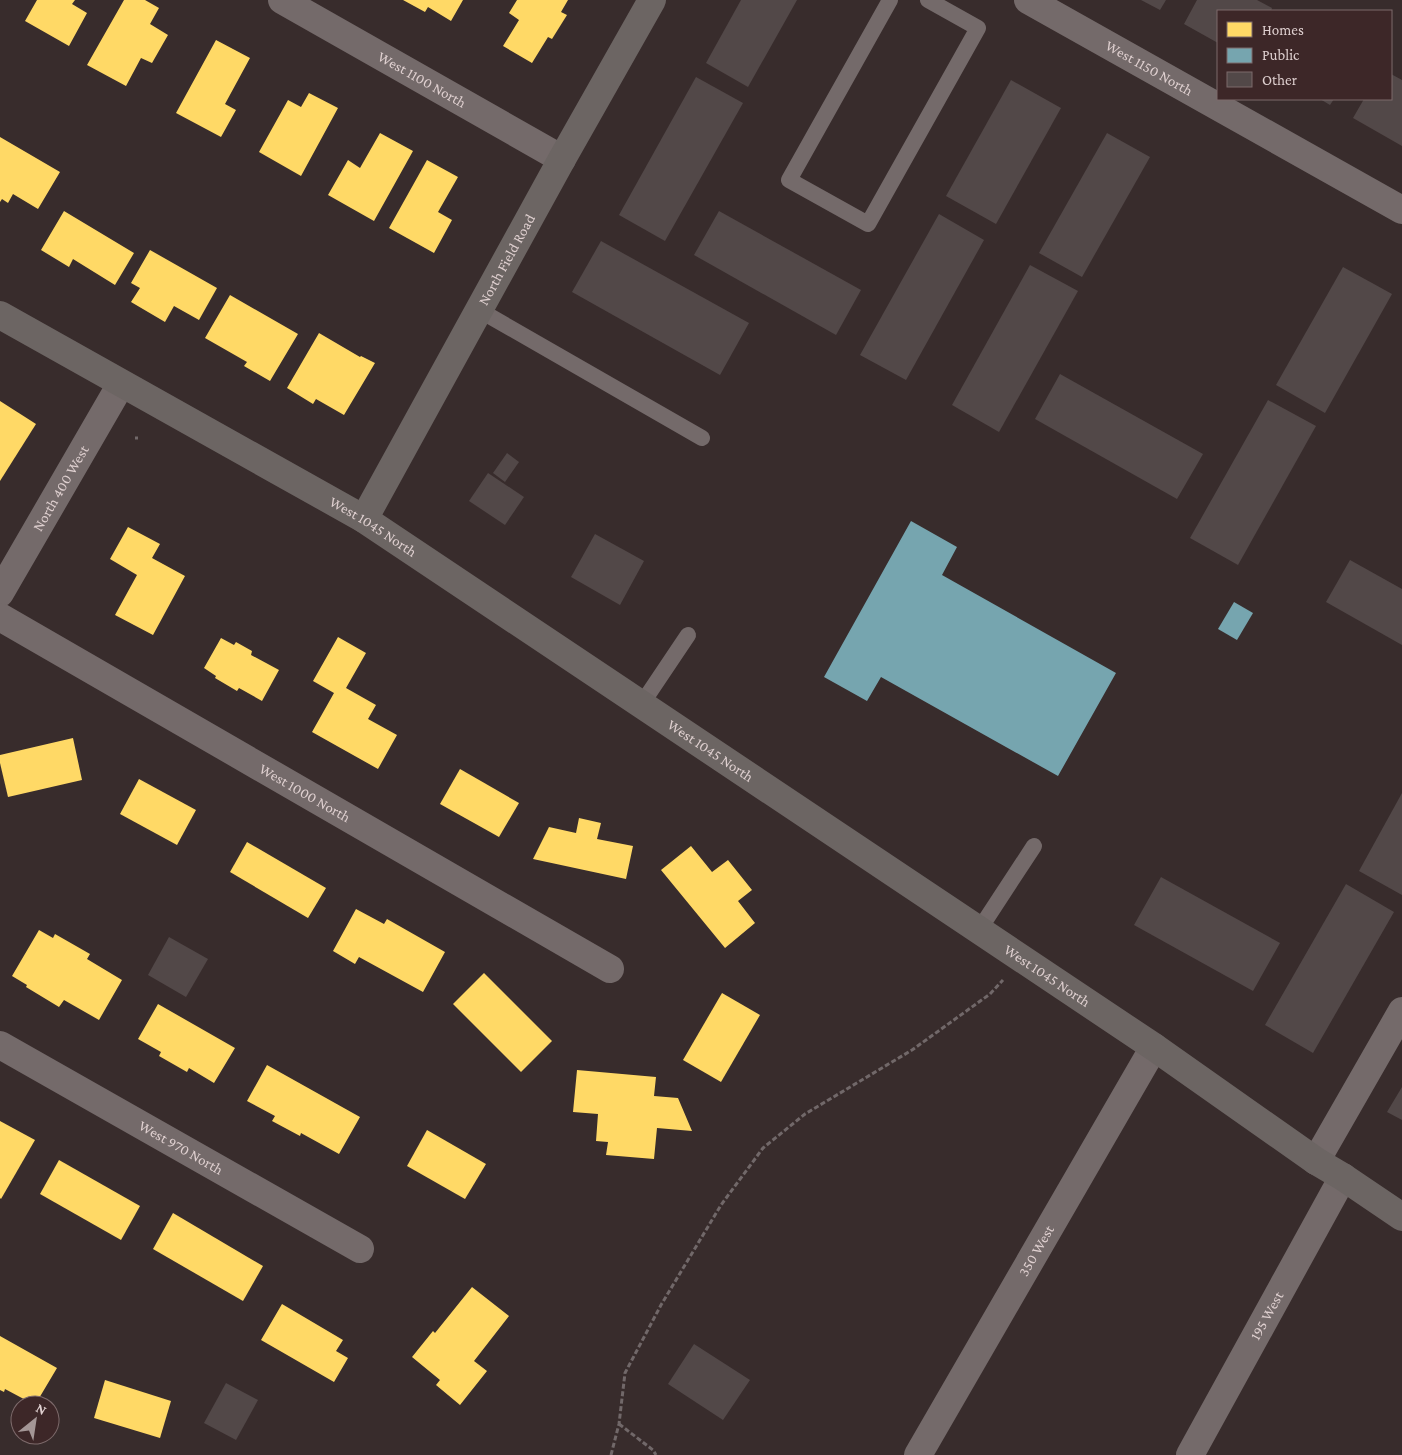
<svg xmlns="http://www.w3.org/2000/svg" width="1402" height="1455" font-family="'Crimson Pro',serif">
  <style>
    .homes { fill: #ffd966 }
    .public { fill: #76a5af }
    .building { fill: #524848 }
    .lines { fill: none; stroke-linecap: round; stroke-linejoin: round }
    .path { stroke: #716869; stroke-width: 3; stroke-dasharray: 5 2.5; stroke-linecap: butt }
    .lane { stroke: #746a6a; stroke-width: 16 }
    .street { stroke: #746a6a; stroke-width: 28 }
    .secondary { stroke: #6c6563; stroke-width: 28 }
    .labels { text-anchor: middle; stroke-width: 5; stroke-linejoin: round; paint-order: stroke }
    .street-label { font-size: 15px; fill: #decfcf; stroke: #3d2728 }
  </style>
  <rect width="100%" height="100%" fill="#382c2c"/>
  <!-- homes -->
  <g class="homes">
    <polygon points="37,0 75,0 72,4 87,13 69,46 25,21"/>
    <polygon points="124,0 145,0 159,8 150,24 168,35 152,63 141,58 126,86 87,65"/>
    <polygon points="403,0 463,0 451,21 428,7 425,12"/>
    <polygon points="517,0 568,0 561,12 567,15 552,39 548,37 532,63 503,46 519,20 509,13"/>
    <polygon points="216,40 250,58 225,104 236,110 221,137 176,113"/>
    <polygon points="309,93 338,108 301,176 259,152 288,100 301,107"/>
    <polygon points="380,133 413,151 374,221 328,195 348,160 360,168"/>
    <polygon points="0,137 60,172 38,209 13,194 8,203 2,199 0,202"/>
    <polygon points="427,160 458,177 438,212 452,220 434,253 389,228"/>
    <polygon points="64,211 134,253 115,285 73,259 69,267 41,250"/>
    <polygon points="150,250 217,288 199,320 174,306 165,322 131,302 140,288 131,283"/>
    <polygon points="230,295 298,334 270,381 244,366 247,362 205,338"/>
    <polygon points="319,333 360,357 361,356 375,363 344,415 316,399 313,404 287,388"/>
    <polygon points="0,401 36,424 0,481"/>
    <polygon points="128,527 160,544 152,558 185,576 153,635 115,615 137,575 110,559"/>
    <polygon points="338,637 366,653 346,688 376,705 368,719 397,735 378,769 312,732 334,693 313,681"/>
    <polygon points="221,638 234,645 236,642 252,651 251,655 279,670 262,701 239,688 237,691 215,678 216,676 204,668"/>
    <polygon points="73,738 82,780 8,797 0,763 0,755"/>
    <polygon points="460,769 519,803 499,837 440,804"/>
    <polygon points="139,779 196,810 177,845 120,814"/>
    <polygon points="579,818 601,823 597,839 633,846 626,879 533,859 549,827 576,833"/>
    <polygon points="247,842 326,888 308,918 230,872"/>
    <polygon points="691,846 712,872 728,860 752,890 738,901 755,923 725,948 661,870"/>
    <polygon points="356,909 384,924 387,919 445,952 423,992 359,957 355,964 333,951"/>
    <polygon points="39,930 53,938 55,934 90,954 87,959 122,980 99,1020 64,1000 59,1007 26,987 27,985 12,976"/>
    <polygon points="484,973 552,1041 521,1072 453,1004"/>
    <polygon points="722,993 760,1015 721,1082 683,1060"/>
    <polygon points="158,1004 235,1048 214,1083 189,1068 187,1072 159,1056 161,1052 138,1039"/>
    <polygon points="267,1065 360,1117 339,1154 301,1133 300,1136 272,1121 275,1116 247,1101"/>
    <polygon points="577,1070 656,1077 654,1096 678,1098 692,1131 657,1128 654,1159 606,1155 608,1142 596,1141 598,1114 573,1112"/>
    <polygon points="0,1121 35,1140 1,1199 0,1198"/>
    <polygon points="427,1130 486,1164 465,1199 407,1166"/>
    <polygon points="59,1160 140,1206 121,1240 40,1194"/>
    <polygon points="173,1213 263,1266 243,1301 153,1249"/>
    <polygon points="472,1287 509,1316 474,1361 487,1371 460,1405 436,1385 440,1380 412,1357 433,1331 435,1333"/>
    <polygon points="282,1304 343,1340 336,1351 348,1358 334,1382 261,1340"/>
    <polygon points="0,1336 57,1368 35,1405 5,1389 4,1392 0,1390"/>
    <polygon points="105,1380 171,1401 160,1438 94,1418"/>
  </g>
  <!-- public -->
  <g class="public">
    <polygon points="911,521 957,547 942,575 1116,673 1058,776 881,677 867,701 824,677"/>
    <polygon points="1234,602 1253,613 1237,640 1218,629"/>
  </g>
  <!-- building -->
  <g class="building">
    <polygon points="741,0 797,0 748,87 706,63"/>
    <polygon points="1141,0 1166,0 1160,10"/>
    <polygon points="1197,0 1257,0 1272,8 1271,11 1218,11 1218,43 1184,24"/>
    <polygon points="1391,74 1402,80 1402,146 1353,118 1364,99 1391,99"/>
    <polygon points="696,77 743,103 665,241 619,215"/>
    <polygon points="1011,80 1061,108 996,224 946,196"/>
    <polygon points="1320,99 1334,99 1330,105"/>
    <polygon points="1107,133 1150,157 1082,277 1039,253"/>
    <polygon points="719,211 861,290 836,335 694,255"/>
    <polygon points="939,214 984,240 906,380 860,355"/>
    <polygon points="601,241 749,323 720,375 572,292"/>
    <polygon points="1030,265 1078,291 999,432 952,405"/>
    <polygon points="1343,267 1392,294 1325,413 1276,385"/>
    <polygon points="1060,374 1203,454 1177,499 1035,419"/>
    <polygon points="1268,400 1316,426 1238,565 1190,538"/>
    <polygon points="507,453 519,462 505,482 493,473"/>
    <polygon points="488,473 524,497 505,525 469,501"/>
    <polygon points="595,534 644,561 620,605 571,577"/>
    <polygon points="1350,560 1402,589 1402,645 1326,602"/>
    <polygon points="1402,793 1402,895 1359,871"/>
    <polygon points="1161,877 1280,943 1253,991 1134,925"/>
    <polygon points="1346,884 1394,912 1313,1053 1265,1025"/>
    <polygon points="169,937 208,959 186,997 148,975"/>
    <polygon points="1402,1087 1402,1120 1387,1112"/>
    <polygon points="694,1344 750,1380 723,1420 668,1384"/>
    <polygon points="226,1383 258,1400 236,1440 204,1423"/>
  </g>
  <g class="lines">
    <!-- path -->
    <g class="path">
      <polyline points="135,438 138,438"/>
      <polyline points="619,1424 653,1450 656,1455"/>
      <polyline points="611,1455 619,1424 625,1373 661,1305 721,1205 763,1148 805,1114 912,1050 990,994 1003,980"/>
    </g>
    <!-- lane -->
    <g class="lane">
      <polyline points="890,0 789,180 868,224 978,28 928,0"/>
      <polyline points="479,310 702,438"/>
      <polyline points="641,705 688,635"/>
      <polyline points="979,930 1034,846"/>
    </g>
    <!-- street -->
    <g class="street">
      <path id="s1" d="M282,0L562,159"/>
      <path id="s2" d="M1028,0L1402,210"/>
      <path id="s3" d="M0,593L121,384"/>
      <path id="s4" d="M0,617L610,969"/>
      <path id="s5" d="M0,1045L360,1249"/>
      <polyline points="1316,1161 1402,1011"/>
      <path id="s6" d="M918,1455L1154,1047"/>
      <path id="s7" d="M1190,1455L1343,1177"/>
    </g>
    <!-- secondary -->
    <g class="secondary">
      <path id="s8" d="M0,315L364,519L1154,1047L1316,1161L1343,1177L1402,1217"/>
      <path id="s9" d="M364,519L562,159L652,0"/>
    </g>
  </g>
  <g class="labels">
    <!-- street labels -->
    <g class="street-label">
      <text dy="5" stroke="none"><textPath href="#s2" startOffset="139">West 1150 North</textPath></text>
      <text dy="5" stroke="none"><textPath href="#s1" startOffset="161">West 1100 North</textPath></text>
      <text dy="5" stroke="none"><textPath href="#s9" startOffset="296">North Field Road</textPath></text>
      <text dy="5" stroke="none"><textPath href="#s3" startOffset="121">North 400 West</textPath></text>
      <text dy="5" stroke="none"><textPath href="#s8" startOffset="429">West 1045 North</textPath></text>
      <text dy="5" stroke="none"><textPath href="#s8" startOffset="834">West 1045 North</textPath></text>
      <text dy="5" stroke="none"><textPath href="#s4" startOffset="352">West 1000 North</textPath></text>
      <text dy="5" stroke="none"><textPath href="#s8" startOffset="1239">West 1045 North</textPath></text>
      <text dy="5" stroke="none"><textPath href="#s5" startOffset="208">West 970 North</textPath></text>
      <text dy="5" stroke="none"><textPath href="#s6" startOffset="236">350 West</textPath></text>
      <text dy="5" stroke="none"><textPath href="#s7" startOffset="159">195 West</textPath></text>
    </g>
  </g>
  <!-- legend -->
  <rect x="1217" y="10" width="175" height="90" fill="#3d2728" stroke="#7d6a6b"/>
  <rect x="1227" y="22" width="25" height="15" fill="#ffd966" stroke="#7d6a6b"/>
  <text x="1262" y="35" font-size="15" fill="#decfcf">Homes</text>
  <rect x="1227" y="48" width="25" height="15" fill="#76a5af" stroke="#7d6a6b"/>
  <text x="1262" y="60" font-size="15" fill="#decfcf">Public</text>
  <rect x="1227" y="72" width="25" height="15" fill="#524848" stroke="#7d6a6b"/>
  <text x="1262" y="85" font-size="15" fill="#decfcf">Other</text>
  <!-- north arrow -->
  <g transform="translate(35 1420) rotate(30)"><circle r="24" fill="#3d2728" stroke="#7d6a6b"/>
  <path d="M0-4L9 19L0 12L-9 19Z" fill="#a49696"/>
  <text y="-8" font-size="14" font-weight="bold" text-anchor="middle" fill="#decfcf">N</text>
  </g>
</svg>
